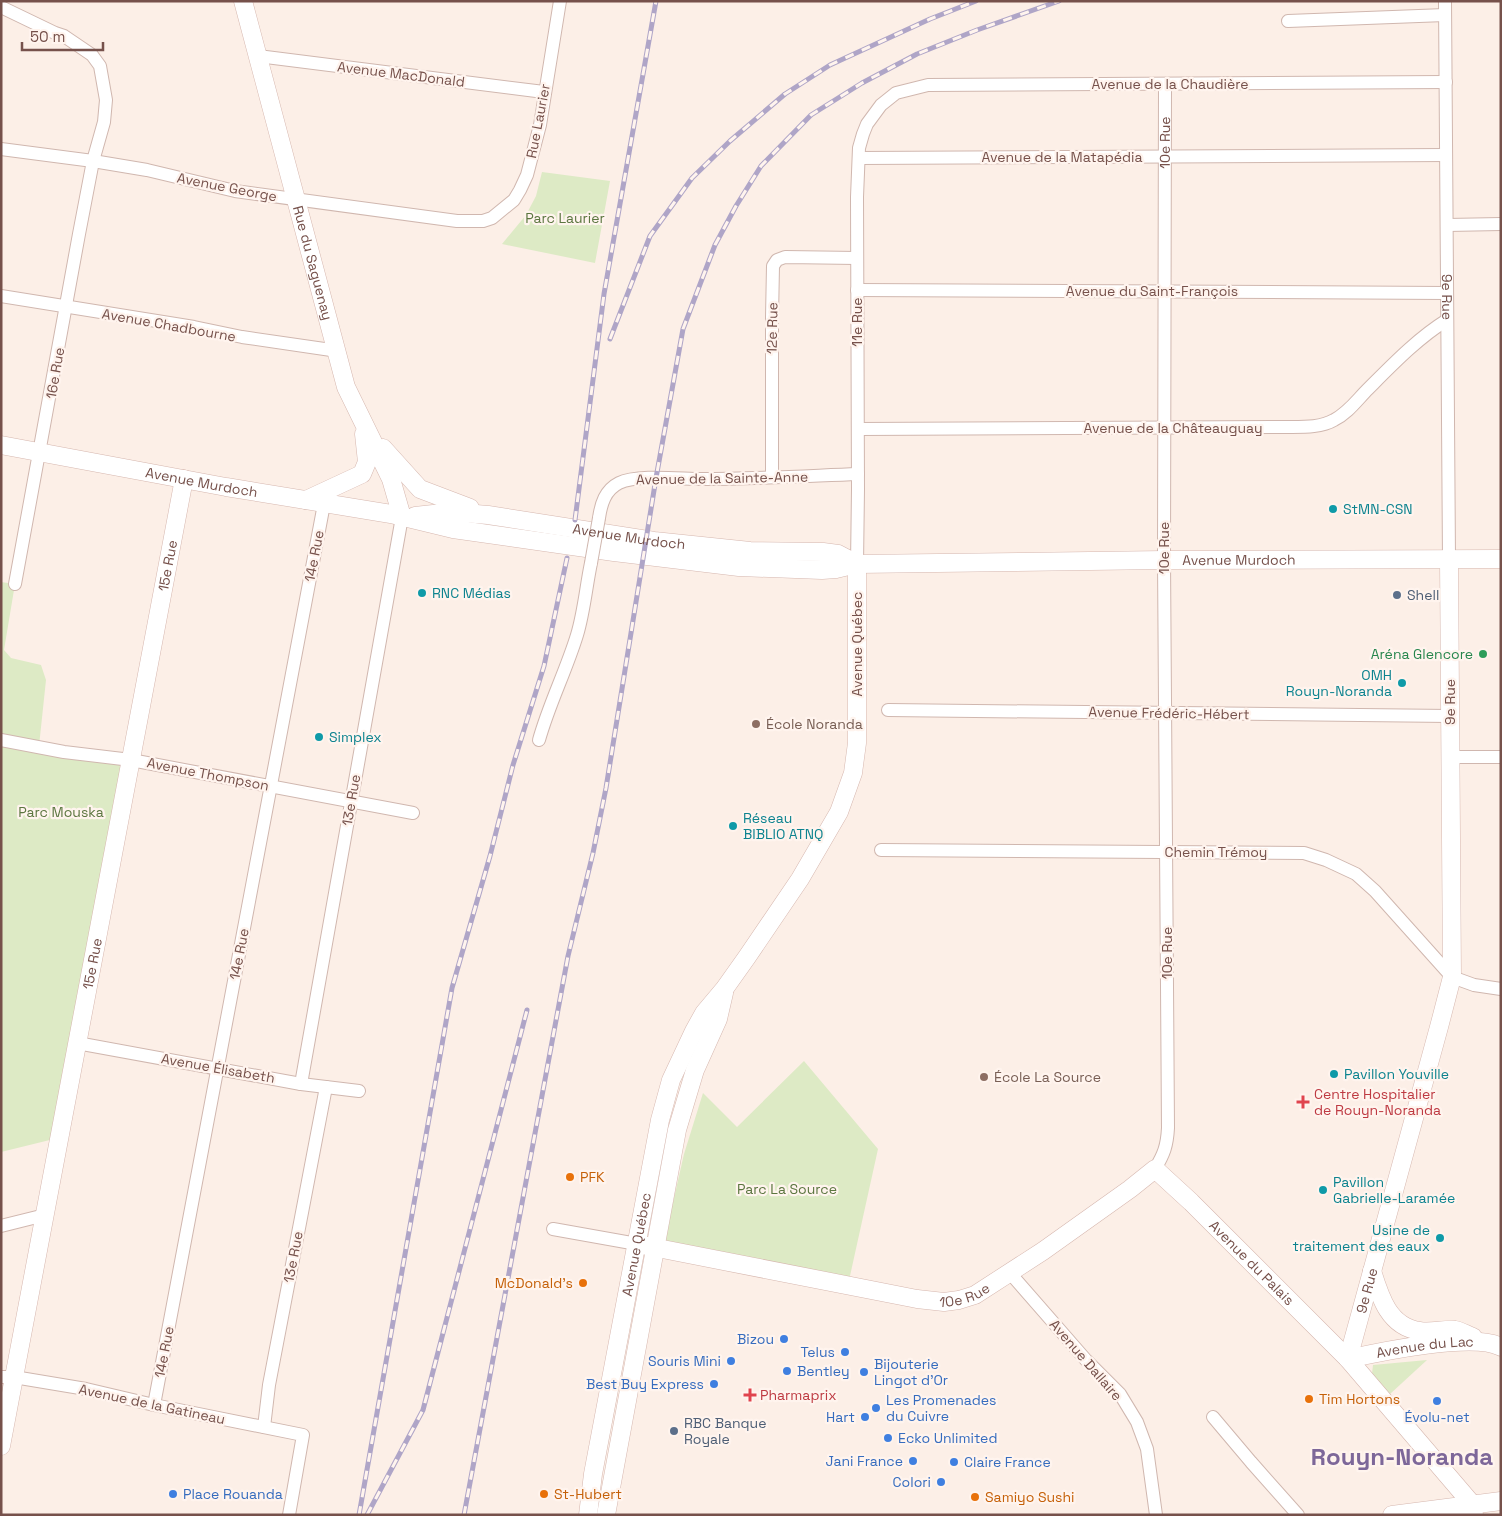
<svg xmlns="http://www.w3.org/2000/svg" width="1502" height="1516" font-family="'Space Grotesk',sans-serif">
  <style>
    .green { fill: #ddeac5 }
    .lines { fill: none; stroke-linecap: round; stroke-linejoin: round }
    .street-casing { stroke: #d0b7af; stroke-width: 14 }
    .secondary-casing { stroke: #d6b7af; stroke-width: 19 }
    .street { stroke: #fff; stroke-width: 12 }
    .secondary { stroke: #fff; stroke-width: 18 }
    .rail-casing { stroke: #afa5c7; stroke-width: 5 }
    .rail { stroke: #fff4ee; stroke-width: 3; stroke-dasharray: 9; stroke-linecap: butt }
    .street-bridge-casing { stroke: #d0b7af; stroke-width: 14; stroke-linecap: butt }
    .street-bridge { stroke: #fff; stroke-width: 12 }
    .culture-dot { fill: #0f9aa8; stroke: #fff4ee; stroke-width: 2 }
    .service-dot { fill: #5c6f8a; stroke: #fff4ee; stroke-width: 2 }
    .leisure-dot { fill: #2e9e5b; stroke: #fff4ee; stroke-width: 2 }
    .education-dot { fill: #8d6e63; stroke: #fff4ee; stroke-width: 2 }
    .health-dot { fill: #e0444e; stroke: #fff4ee; stroke-width: 2 }
    .food-dot { fill: #e8710a; stroke: #fff4ee; stroke-width: 2 }
    .shop-dot { fill: #3f7fe0; stroke: #fff4ee; stroke-width: 2 }
    .labels { text-anchor: middle; stroke-width: 4.5; stroke-linejoin: round; paint-order: stroke }
    .street-label { font-size: 14px; fill: #76514b; stroke: #fff4ee }
    .park-label { font-size: 14px; fill: #5c7640; stroke: #fff4ee }
    .culture-label { font-size: 14px; fill: #0d838f; stroke: #fff4ee; text-anchor: start }
    .service-label { font-size: 14px; fill: #4e5e75; stroke: #fff4ee; text-anchor: start }
    .leisure-label { font-size: 14px; fill: #27864d; stroke: #fff4ee; text-anchor: end }
    .education-label { font-size: 14px; fill: #785e54; stroke: #fff4ee; text-anchor: start }
    .health-label { font-size: 14px; fill: #be3a42; stroke: #fff4ee; text-anchor: start }
    .food-label { font-size: 14px; fill: #c56008; stroke: #fff4ee; text-anchor: start }
    .shop-label { font-size: 14px; fill: #366cbe; stroke: #fff4ee; text-anchor: end }
    .town-label { font-size: 24px; font-weight: bold; fill: #7d6799; stroke: #fff4ee }
  </style>
  <rect width="100%" height="100%" fill="#fcefe7"/>
  <!-- green -->
  <g class="green">
    <polygon points="542,172 610,181 595,263 502,244 526,215 536,196"/>
    <polygon points="1,582 15,584 4,650 11,658 41,665 46,680 39,746 131,760 58,1138 1,1152"/>
    <polygon points="804,1061 878,1149 848,1285 664,1242 684,1154 703,1093 737,1127"/>
    <polygon points="1427,1360 1390,1394 1372,1374 1373,1365"/>
  </g>
  <g class="lines">
    <defs>
      <g id="street">
        <path id="s1" d="M1445,1L1449,559"/>
        <polyline points="1,7 55,33 64,36 92,55 100,66 106,100 104,122 93,161 79,234 15,584"/>
        <polyline points="1288,21 1445,15"/>
        <polyline points="258,56 544,92"/>
        <polyline points="1,149 93,161 147,170 235,191 457,221 483,221 492,218 514,200 520,190 527,175 540,125 560,1"/>
        <polyline points="859,158 1446,155"/>
        <polyline points="1447,225 1501,224"/>
        <polyline points="857,290 1447,293"/>
        <polyline points="1,296 194,327 242,337 338,351"/>
        <path d="M858,429L1292,427C1306,427 1322,427 1334,420C1348,413 1357,400 1368,389C1393,364 1418,338 1447,320"/>
        <polyline points="772,477 772,317 773,266 777,260 785,257 857,258"/>
        <path d="M599,518C601,504 605,490 619,483C637,474 681,479 702,479C754,479 806,476 858,474"/>
        <polyline points="857,564 858,489 857,197 859,148 863,134 867,124 881,105 896,93 928,85 1446,82"/>
        <polyline points="888,710 1450,716"/>
        <polyline points="1,740 64,752 131,760 413,813"/>
        <path d="M539,740C549,704 566,671 577,635C584,612 586,587 591,563"/>
        <polyline points="1450,757 1501,757"/>
        <polyline points="881,850 1304,853 1326,860 1356,874 1375,891 1452,977 1474,985 1501,989"/>
        <polyline points="77,1043 301,1084 359,1091"/>
        <polyline points="301,1084 402,517"/>
        <path id="s2" d="M1155,1169C1164,1154 1167,1146 1168,1128L1164,560L1165,84"/>
        <polyline points="1,1226 45,1215"/>
        <polyline points="553,1229 637,1244"/>
        <polyline points="1010,1273 1086,1360 1120,1394 1137,1422 1147,1449 1156,1515"/>
        <polyline points="1,1377 14,1377 86,1389 154,1405 303,1435 289,1515"/>
        <polyline points="154,1405 324,504"/>
        <polyline points="1213,1417 1251,1462 1298,1515"/>
        <polyline points="264,1427 269,1385 326,1087"/>
      </g>
      <g id="secondary">
        <path id="s3" d="M243,1L346,387L391,479L402,517"/>
        <path id="s4" d="M1,445L226,487L391,514L453,529L614,552L739,567L822,570L836,569L857,564L1164,560L1501,559"/>
        <polyline points="383,448 420,489 470,508"/>
        <polyline points="306,500 362,474 367,462 364,434"/>
        <path id="s5" d="M415,516L452,512L488,515L654,541L750,551L823,552L838,554L857,564"/>
        <path id="s6" d="M637,1244L917,1299L944,1302L959,1300L975,1295L1043,1251L1130,1189L1155,1169L1191,1202L1348,1359L1472,1504L1474,1515"/>
        <path d="M1372,1271C1380,1297 1389,1327 1420,1331C1431,1333 1443,1329 1455,1330C1461,1331 1467,1335 1473,1337"/>
        <path id="s7" d="M1348,1359L1439,1027L1452,977L1449,559"/>
        <path id="s8" d="M1348,1359C1379,1352 1474,1332 1501,1347"/>
        <path id="s9" d="M1,1446L184,479"/>
        <path id="s10" d="M588,1515L593,1474L660,1120L671,1080L694,1031L704,1013L725,988L747,957L800,879L839,812L853,773L857,743V564"/>
        <polyline points="606,1515 677,1130 695,1070 718,1019 724,993"/>
        <polyline points="1392,1515 1501,1501"/>
      </g>
    </defs>
    <!-- street casing -->
    <use href="#street" class="street-casing"/>
    <!-- secondary casing -->
    <use href="#secondary" class="secondary-casing"/>
    <!-- street -->
    <use href="#street" class="street"/>
    <!-- secondary -->
    <use href="#secondary" class="secondary"/>
    <defs>
      <g id="rail">
        <polyline points="610,339 650,236 692,178 730,141 785,94 830,65 930,19 976,1"/>
        <polyline points="575,520 604,294 656,1"/>
        <polyline points="359,1515 452,988 490,856 513,765 544,666 567,558"/>
        <polyline points="367,1515 423,1410 527,1010"/>
        <polyline points="464,1515 568,956 593,853 606,788 656,478 683,329 715,245 736,206 761,166 811,115 862,83 917,54 977,30 1059,1"/>
      </g>
    </defs>
    <!-- rail casing -->
    <use href="#rail" class="rail-casing"/>
    <!-- rail -->
    <use href="#rail" class="rail"/>
    <defs>
      <polyline id="street-bridge" points="591,563 599,518"/>
    </defs>
    <!-- street-bridge casing -->
    <use href="#street-bridge" class="street-bridge-casing"/>
    <!-- street-bridge -->
    <use href="#street-bridge" class="street-bridge"/>
  </g>
  <!-- markers -->
  <g class="culture-dot">
    <circle cx="1333" cy="509" r="5"/>
    <circle cx="422" cy="593" r="5"/>
    <circle cx="1402" cy="683" r="5"/>
    <circle cx="319" cy="737" r="5"/>
    <circle cx="733" cy="826" r="5"/>
    <circle cx="1334" cy="1074" r="5"/>
    <circle cx="1323" cy="1190" r="5"/>
    <circle cx="1440" cy="1238" r="5"/>
  </g>
  <g class="service-dot">
    <circle cx="1397" cy="595" r="5"/>
    <circle cx="674" cy="1431" r="5"/>
  </g>
  <circle class="leisure-dot" cx="1483" cy="654" r="5"/>
  <g class="education-dot">
    <circle cx="756" cy="724" r="5"/>
    <circle cx="984" cy="1077" r="5"/>
  </g>
  <g class="health-dot">
    <path d="M1300.5 1094.5h5v5h5v5h-5v5h-5v-5h-5v-5h5z"/>
    <path d="M747.5 1387.5h5v5h5v5h-5v5h-5v-5h-5v-5h5z"/>
  </g>
  <g class="food-dot">
    <circle cx="570" cy="1177" r="5"/>
    <circle cx="583" cy="1283" r="5"/>
    <circle cx="1309" cy="1399" r="5"/>
    <circle cx="544" cy="1494" r="5"/>
    <circle cx="975" cy="1497" r="5"/>
  </g>
  <g class="shop-dot">
    <circle cx="784" cy="1339" r="5"/>
    <circle cx="845" cy="1352" r="5"/>
    <circle cx="731" cy="1361" r="5"/>
    <circle cx="787" cy="1371" r="5"/>
    <circle cx="864" cy="1372" r="5"/>
    <circle cx="714" cy="1384" r="5"/>
    <circle cx="1437" cy="1401" r="5"/>
    <circle cx="876" cy="1408" r="5"/>
    <circle cx="865" cy="1417" r="5"/>
    <circle cx="888" cy="1438" r="5"/>
    <circle cx="913" cy="1461" r="5"/>
    <circle cx="954" cy="1462" r="5"/>
    <circle cx="941" cy="1482" r="5"/>
    <circle cx="173" cy="1494" r="5"/>
  </g>
  <g class="labels">
    <!-- street labels -->
    <g class="street-label">
      <text transform="translate(401 74) rotate(7)" y="5">Avenue MacDonald</text>
      <text x="1170" y="89">Avenue de la Chaudière</text>
      <text transform="translate(538 121) rotate(-79)" y="5">Rue Laurier</text>
      <text dy="5" stroke="none"><textPath href="#s2" startOffset="1029">10e Rue</textPath></text>
      <text x="1062" y="162">Avenue de la Matapédia</text>
      <text transform="translate(227 187) rotate(11)" y="5">Avenue George</text>
      <text dy="5" stroke="none"><textPath href="#s3" startOffset="271">Rue du Saguenay</textPath></text>
      <text x="1152" y="296">Avenue du Saint-François</text>
      <text dy="5" stroke="none"><textPath href="#s1" startOffset="296">9e Rue</textPath></text>
      <text transform="translate(857 322) rotate(-90)" y="5">11e Rue</text>
      <text transform="translate(169 325) rotate(10)" y="5">Avenue Chadbourne</text>
      <text transform="translate(772 328) rotate(-89)" y="5">12e Rue</text>
      <text transform="translate(55 373) rotate(-80)" y="5">16e Rue</text>
      <text x="1173" y="433">Avenue de la Châteauguay</text>
      <text transform="translate(722 478) rotate(-1)" y="5">Avenue de la Sainte-Anne</text>
      <text dy="5" stroke="none"><textPath href="#s4" startOffset="204">Avenue Murdoch</textPath></text>
      <text dy="5" stroke="none"><textPath href="#s5" startOffset="216">Avenue Murdoch</textPath></text>
      <text transform="translate(1164 548) rotate(-90)" y="5">10e Rue</text>
      <text transform="translate(314 556) rotate(-79)" y="5">14e Rue</text>
      <text dy="5" stroke="none"><textPath href="#s4" startOffset="1249">Avenue Murdoch</textPath></text>
      <text dy="5" stroke="none"><textPath href="#s9" startOffset="896">15e Rue</textPath></text>
      <text transform="translate(857 644) rotate(-90)" y="5">Avenue Québec</text>
      <text transform="translate(1450 702) rotate(-90)" y="5">9e Rue</text>
      <text transform="translate(1169 713) rotate(1)" y="5">Avenue Frédéric-Hébert</text>
      <text transform="translate(208 774) rotate(11)" y="5">Avenue Thompson</text>
      <text transform="translate(351 800) rotate(-80)" y="5">13e Rue</text>
      <text x="1216" y="857">Chemin Trémoy</text>
      <text transform="translate(1167 953) rotate(-90)" y="5">10e Rue</text>
      <text transform="translate(239 954) rotate(-79)" y="5">14e Rue</text>
      <text dy="5" stroke="none"><textPath href="#s9" startOffset="491">15e Rue</textPath></text>
      <text transform="translate(218 1068) rotate(10)" y="5">Avenue Élisabeth</text>
      <text dy="5" stroke="none"><textPath href="#s10" startOffset="275">Avenue Québec</textPath></text>
      <text transform="translate(293 1257) rotate(-79)" y="5">13e Rue</text>
      <text dy="5" stroke="none"><textPath href="#s6" startOffset="699">Avenue du Palais</textPath></text>
      <text dy="5" stroke="none"><textPath href="#s7" startOffset="71">9e Rue</textPath></text>
      <text dy="5" stroke="none"><textPath href="#s6" startOffset="334">10e Rue</textPath></text>
      <text dy="5" stroke="none"><textPath href="#s8" startOffset="78">Avenue du Lac</textPath></text>
      <text transform="translate(164 1352) rotate(-79)" y="5">14e Rue</text>
      <text transform="translate(1086 1360) rotate(49)" y="5">Avenue Dallaire</text>
      <text transform="translate(152 1404) rotate(12)" y="5">Avenue de la Gatineau</text>
    </g>
    <!-- park labels -->
    <g class="park-label">
      <text x="565" y="223">Parc Laurier</text>
      <text x="61" y="817">Parc Mouska</text>
      <text x="787" y="1194">Parc La Source</text>
    </g>
    <!-- culture labels -->
    <g class="culture-label">
      <text x="1343" y="514">StMN-CSN</text>
      <text x="432" y="598">RNC Médias</text>
      <text x="1392" y="680" text-anchor="end">OMH<tspan x="1392" dy="16">Rouyn-Noranda</tspan></text>
      <text x="329" y="742">Simplex</text>
      <text x="743" y="823">Réseau<tspan x="743" dy="16">BIBLIO ATNQ</tspan></text>
      <text x="1344" y="1079">Pavillon Youville</text>
      <text x="1333" y="1187">Pavillon<tspan x="1333" dy="16">Gabrielle-Laramée</tspan></text>
      <text x="1430" y="1235" text-anchor="end">Usine de<tspan x="1430" dy="16">traitement des eaux</tspan></text>
    </g>
    <!-- service labels -->
    <g class="service-label">
      <text x="1407" y="600">Shell</text>
      <text x="684" y="1428">RBC Banque<tspan x="684" dy="16">Royale</tspan></text>
    </g>
    <!-- leisure labels -->
    <g class="leisure-label">
      <text x="1473" y="659">Aréna Glencore</text>
    </g>
    <!-- education labels -->
    <g class="education-label">
      <text x="766" y="729">École Noranda</text>
      <text x="994" y="1082">École La Source</text>
    </g>
    <!-- health labels -->
    <g class="health-label">
      <text x="1314" y="1099">Centre Hospitalier<tspan x="1314" dy="16">de Rouyn-Noranda</tspan></text>
      <text x="760" y="1400">Pharmaprix</text>
    </g>
    <!-- food labels -->
    <g class="food-label">
      <text x="580" y="1182">PFK</text>
      <text x="573" y="1288" text-anchor="end">McDonald's</text>
      <text x="1319" y="1404">Tim Hortons</text>
      <text x="554" y="1499">St-Hubert</text>
      <text x="985" y="1502">Samiyo Sushi</text>
    </g>
    <!-- shop labels -->
    <g class="shop-label">
      <text x="774" y="1344">Bizou</text>
      <text x="835" y="1357">Telus</text>
      <text x="721" y="1366">Souris Mini</text>
      <text x="874" y="1369" text-anchor="start">Bijouterie<tspan x="874" dy="16">Lingot d’Or</tspan></text>
      <text x="797" y="1376" text-anchor="start">Bentley</text>
      <text x="704" y="1389">Best Buy Express</text>
      <text x="886" y="1405" text-anchor="start">Les Promenades<tspan x="886" dy="16">du Cuivre</tspan></text>
      <text x="855" y="1422">Hart</text>
      <text x="1437" y="1422" text-anchor="middle">Évolu-net</text>
      <text x="898" y="1443" text-anchor="start">Ecko Unlimited</text>
      <text x="903" y="1466">Jani France</text>
      <text x="964" y="1467" text-anchor="start">Claire France</text>
      <text x="931" y="1487">Colori</text>
      <text x="183" y="1499" text-anchor="start">Place Rouanda</text>
    </g>
    <!-- town labels -->
    <g class="town-label">
      <text x="1402" y="1465">Rouyn-Noranda</text>
    </g>
  </g>
  <!-- border -->
  <rect width="1502" height="1516" fill="none" stroke="#76514b" stroke-width="5"/>
  <!-- scale -->
  <path d="M22 42v8h81v-8" fill="none" stroke="#76514b" stroke-width="2.5"/>
  <text x="30" y="42" font-size="15" fill="#76514b" stroke="#fff4ee" stroke-width="4" paint-order="stroke">50 m</text>
</svg>
